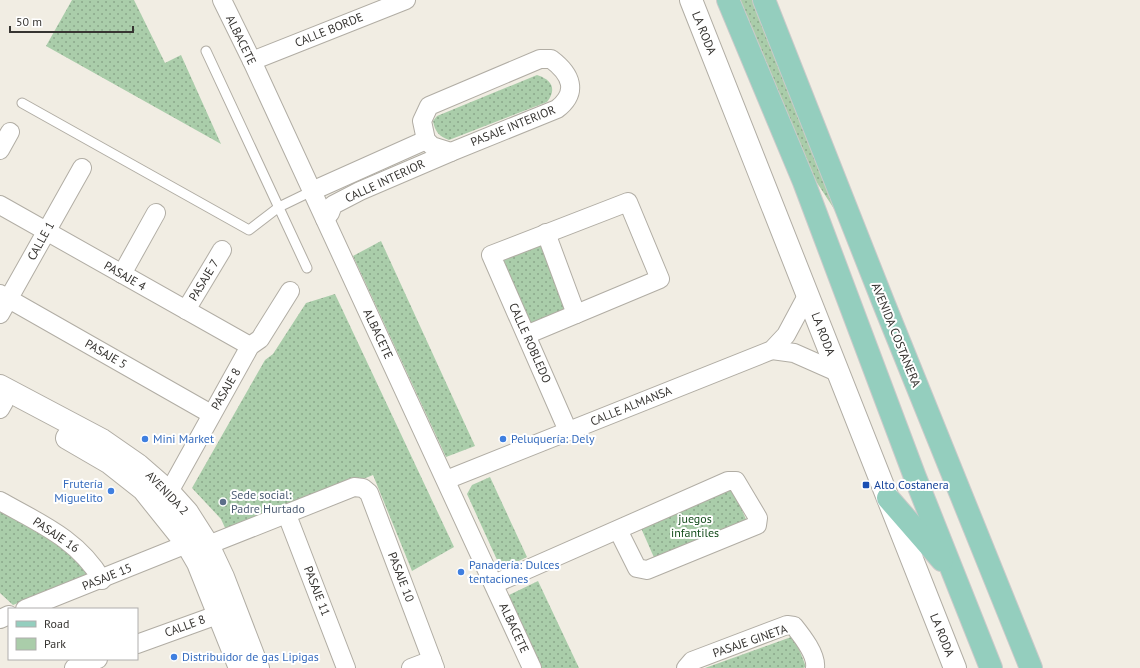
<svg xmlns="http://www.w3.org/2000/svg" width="1140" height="668" font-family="'PT Sans',sans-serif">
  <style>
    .green { fill: url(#green-dots) }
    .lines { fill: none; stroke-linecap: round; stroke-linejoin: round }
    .lane-casing { stroke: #b1ada4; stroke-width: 11 }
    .street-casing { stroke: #b1ada4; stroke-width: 20 }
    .secondary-casing { stroke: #b1ada4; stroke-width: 24 }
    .primary-casing { stroke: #cbcaca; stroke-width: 24 }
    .lane { stroke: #fff; stroke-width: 9 }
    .street { stroke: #fff; stroke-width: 18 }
    .secondary { stroke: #fff; stroke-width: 22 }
    .primary { stroke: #94cebe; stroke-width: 22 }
    .shop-dot { fill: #3f7fe0; stroke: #fff; stroke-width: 1.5 }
    .transit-dot { fill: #1a4fb4; stroke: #fff; stroke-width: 1.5 }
    .service-dot { fill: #5c6f8a; stroke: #fff; stroke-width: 1.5 }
    .labels { text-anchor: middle; stroke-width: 4; stroke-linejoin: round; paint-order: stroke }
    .street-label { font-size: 12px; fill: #373532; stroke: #fff }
    .shop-label { font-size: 12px; fill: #366cbe; stroke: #fff; text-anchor: start }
    .transit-label { font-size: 12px; fill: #164399; stroke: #fff; text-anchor: start }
    .service-label { font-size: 12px; fill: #4e5e75; stroke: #fff; text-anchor: start }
    .park-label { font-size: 12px; fill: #154d1d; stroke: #fff }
  </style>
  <defs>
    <pattern id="green-dots" width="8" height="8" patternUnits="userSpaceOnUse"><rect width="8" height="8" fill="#aacdaa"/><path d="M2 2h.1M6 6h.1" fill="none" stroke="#8ba78b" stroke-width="1.8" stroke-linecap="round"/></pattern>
  </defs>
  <rect width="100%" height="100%" fill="#f1ede3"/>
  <!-- green -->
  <g class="green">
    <polygon points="72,0 134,0 165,63 181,55 221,144 46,46"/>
    <polygon points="738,0 753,0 842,221 804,163"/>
    <path d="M537,75C552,80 557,89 547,102L449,140C439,136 435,132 433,121L437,116Z"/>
    <polygon points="548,239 574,310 528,325 500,259"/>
    <polygon points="381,241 475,446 446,457 353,256"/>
    <polygon points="335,294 454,547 412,571 373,475 304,503 232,543 221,519 192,488 265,360 273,354 306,303"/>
    <polygon points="490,477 527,557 504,568 498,562 467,494 472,485"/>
    <polygon points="733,489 748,524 656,562 641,528"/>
    <polygon points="0,508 71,551 85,565 86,576 13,605 0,593"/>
    <polygon points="538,581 579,668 537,668 505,597"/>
    <polygon points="794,636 806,667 803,668 705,668"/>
  </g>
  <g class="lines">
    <defs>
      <g id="lane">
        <polyline points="206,51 307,268"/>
        <polyline points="22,103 249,230 279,207 312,191"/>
      </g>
      <g id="street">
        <polyline points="222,0 252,61 532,668"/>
        <path d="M540,59H551C571,74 579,92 557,109L451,152L432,146L426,140L422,121L429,106Z"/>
        <polyline points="252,61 406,0"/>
        <polyline points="0,150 10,132"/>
        <polyline points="312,191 426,140"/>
        <polyline points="0,205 250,346"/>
        <polyline points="325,219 330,213 333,205 360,191 451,152"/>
        <polyline points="546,233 576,314"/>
        <polyline points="122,274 156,213"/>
        <polyline points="0,294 211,414"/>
        <polyline points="186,310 222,250"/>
        <polyline points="0,314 82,168"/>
        <polyline points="526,335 660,279 628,202 491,255 568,431"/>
        <polyline points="772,350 794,353 837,372"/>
        <polyline points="0,409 4,402"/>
        <polyline points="446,480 772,350 786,335 808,294"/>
        <polyline points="169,492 250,346 260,339 290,291"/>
        <path d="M0,501C39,523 78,539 102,580"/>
        <polyline points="287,515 346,668"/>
        <polyline points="208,545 354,487 363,488 369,493 435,668"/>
        <polyline points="494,584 728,481 736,481 758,518 757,525 647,570 637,568 618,530"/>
        <polyline points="25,609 187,544"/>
        <polyline points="0,619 9,615"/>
        <polyline points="137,644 231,610"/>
        <polyline points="74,668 98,659"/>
        <polyline points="411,668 432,660"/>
        <path d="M686,668L692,661L787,625L794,626C802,636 817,655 815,668"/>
      </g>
      <g id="secondary">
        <polyline points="691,0 955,668"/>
        <polyline points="0,386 102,440 138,465 169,492 187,512 208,545 223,577 258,668"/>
        <polyline points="67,438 110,463 143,489 187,544 198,563 240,668"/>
      </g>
      <g id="primary">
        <polyline points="728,0 804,182 915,477 991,668"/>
        <polyline points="764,0 884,304 1031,668"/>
        <polyline points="888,498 942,560"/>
      </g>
    </defs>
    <!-- lane casing -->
    <use href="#lane" class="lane-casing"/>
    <!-- street casing -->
    <use href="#street" class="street-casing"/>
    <!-- secondary casing -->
    <use href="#secondary" class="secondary-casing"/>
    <!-- primary casing -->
    <use href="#primary" class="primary-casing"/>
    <!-- lane -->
    <use href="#lane" class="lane"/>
    <!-- street -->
    <use href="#street" class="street"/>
    <!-- secondary -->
    <use href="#secondary" class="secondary"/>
    <!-- primary -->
    <use href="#primary" class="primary"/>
  </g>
  <!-- markers -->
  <g class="shop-dot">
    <circle cx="145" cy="439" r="4"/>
    <circle cx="503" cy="439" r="4"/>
    <circle cx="111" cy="491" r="4"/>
    <circle cx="461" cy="572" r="4"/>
    <circle cx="174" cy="657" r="4"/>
  </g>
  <rect class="transit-dot" x="862" y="481" width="8" height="8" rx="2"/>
  <circle class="service-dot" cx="223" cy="502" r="4"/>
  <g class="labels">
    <!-- street labels -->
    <g class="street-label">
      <text transform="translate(329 30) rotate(-22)" y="4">CALLE BORDE</text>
      <text transform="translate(704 33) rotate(68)" y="4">LA RODA</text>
      <text transform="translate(241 40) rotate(64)" y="4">ALBACETE</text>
      <text transform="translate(513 126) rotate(-22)" y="4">PASAJE INTERIOR</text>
      <text transform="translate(385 181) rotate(-25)" y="4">CALLE INTERIOR</text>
      <text transform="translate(41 241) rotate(-61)" y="4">CALLE 1</text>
      <text transform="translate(125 276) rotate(30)" y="4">PASAJE 4</text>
      <text transform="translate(204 280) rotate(-59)" y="4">PASAJE 7</text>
      <text transform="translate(378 334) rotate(65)" y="4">ALBACETE</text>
      <text transform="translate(823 334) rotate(69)" y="4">LA RODA</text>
      <text transform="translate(896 335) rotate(68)" y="4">AVENIDA COSTANERA</text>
      <text transform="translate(530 343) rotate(66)" y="4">CALLE ROBLEDO</text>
      <text transform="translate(106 354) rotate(30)" y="4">PASAJE 5</text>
      <text transform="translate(226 389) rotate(-60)" y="4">PASAJE 8</text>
      <text transform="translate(631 406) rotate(-22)" y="4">CALLE ALMANSA</text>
      <text transform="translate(167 493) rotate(46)" y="4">AVENIDA 2</text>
      <text transform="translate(56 535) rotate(34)" y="4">PASAJE 16</text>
      <text transform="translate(107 577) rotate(-22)" y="4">PASAJE 15</text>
      <text transform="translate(401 577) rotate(69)" y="4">PASAJE 10</text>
      <text transform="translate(317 591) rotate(69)" y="4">PASAJE 11</text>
      <text transform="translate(185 626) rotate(-20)" y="4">CALLE 8</text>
      <text transform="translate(514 628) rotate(65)" y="4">ALBACETE</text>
      <text transform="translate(942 635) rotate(68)" y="4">LA RODA</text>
      <text transform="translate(750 641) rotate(-19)" y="4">PASAJE GINETA</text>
    </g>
    <!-- shop labels -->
    <g class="shop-label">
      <text x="153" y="443">Mini Market</text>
      <text x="511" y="443">Peluquería: Dely</text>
      <text x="103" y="488" text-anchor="end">Frutería<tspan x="103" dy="14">Miguelito</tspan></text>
      <text x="469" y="569">Panadería: Dulces<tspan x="469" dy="14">tentaciones</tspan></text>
      <text x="182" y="661">Distribuidor de gas Lipigas</text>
    </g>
    <!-- transit labels -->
    <g class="transit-label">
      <text x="874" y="489">Alto Costanera</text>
    </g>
    <!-- service labels -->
    <g class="service-label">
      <text x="231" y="499">Sede social:<tspan x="231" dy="14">Padre Hurtado</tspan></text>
    </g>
    <!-- park labels -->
    <g class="park-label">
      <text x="695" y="523">juegos<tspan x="695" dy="14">infantiles</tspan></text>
    </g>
  </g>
  <!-- legend -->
  <rect x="8" y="608" width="130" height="52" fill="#ffffff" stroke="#afaead"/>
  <rect x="16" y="621" width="20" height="6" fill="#94cebe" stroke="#afaead"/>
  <text x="44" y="628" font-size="12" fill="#373532">Road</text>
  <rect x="16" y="638" width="20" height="12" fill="#aacdaa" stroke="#afaead"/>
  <text x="44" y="648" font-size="12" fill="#373532">Park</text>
  <!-- scale -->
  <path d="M10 26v6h123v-6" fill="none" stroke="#373532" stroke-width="2"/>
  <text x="16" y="26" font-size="12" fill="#373532" stroke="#ffffff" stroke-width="3" paint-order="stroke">50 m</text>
</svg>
